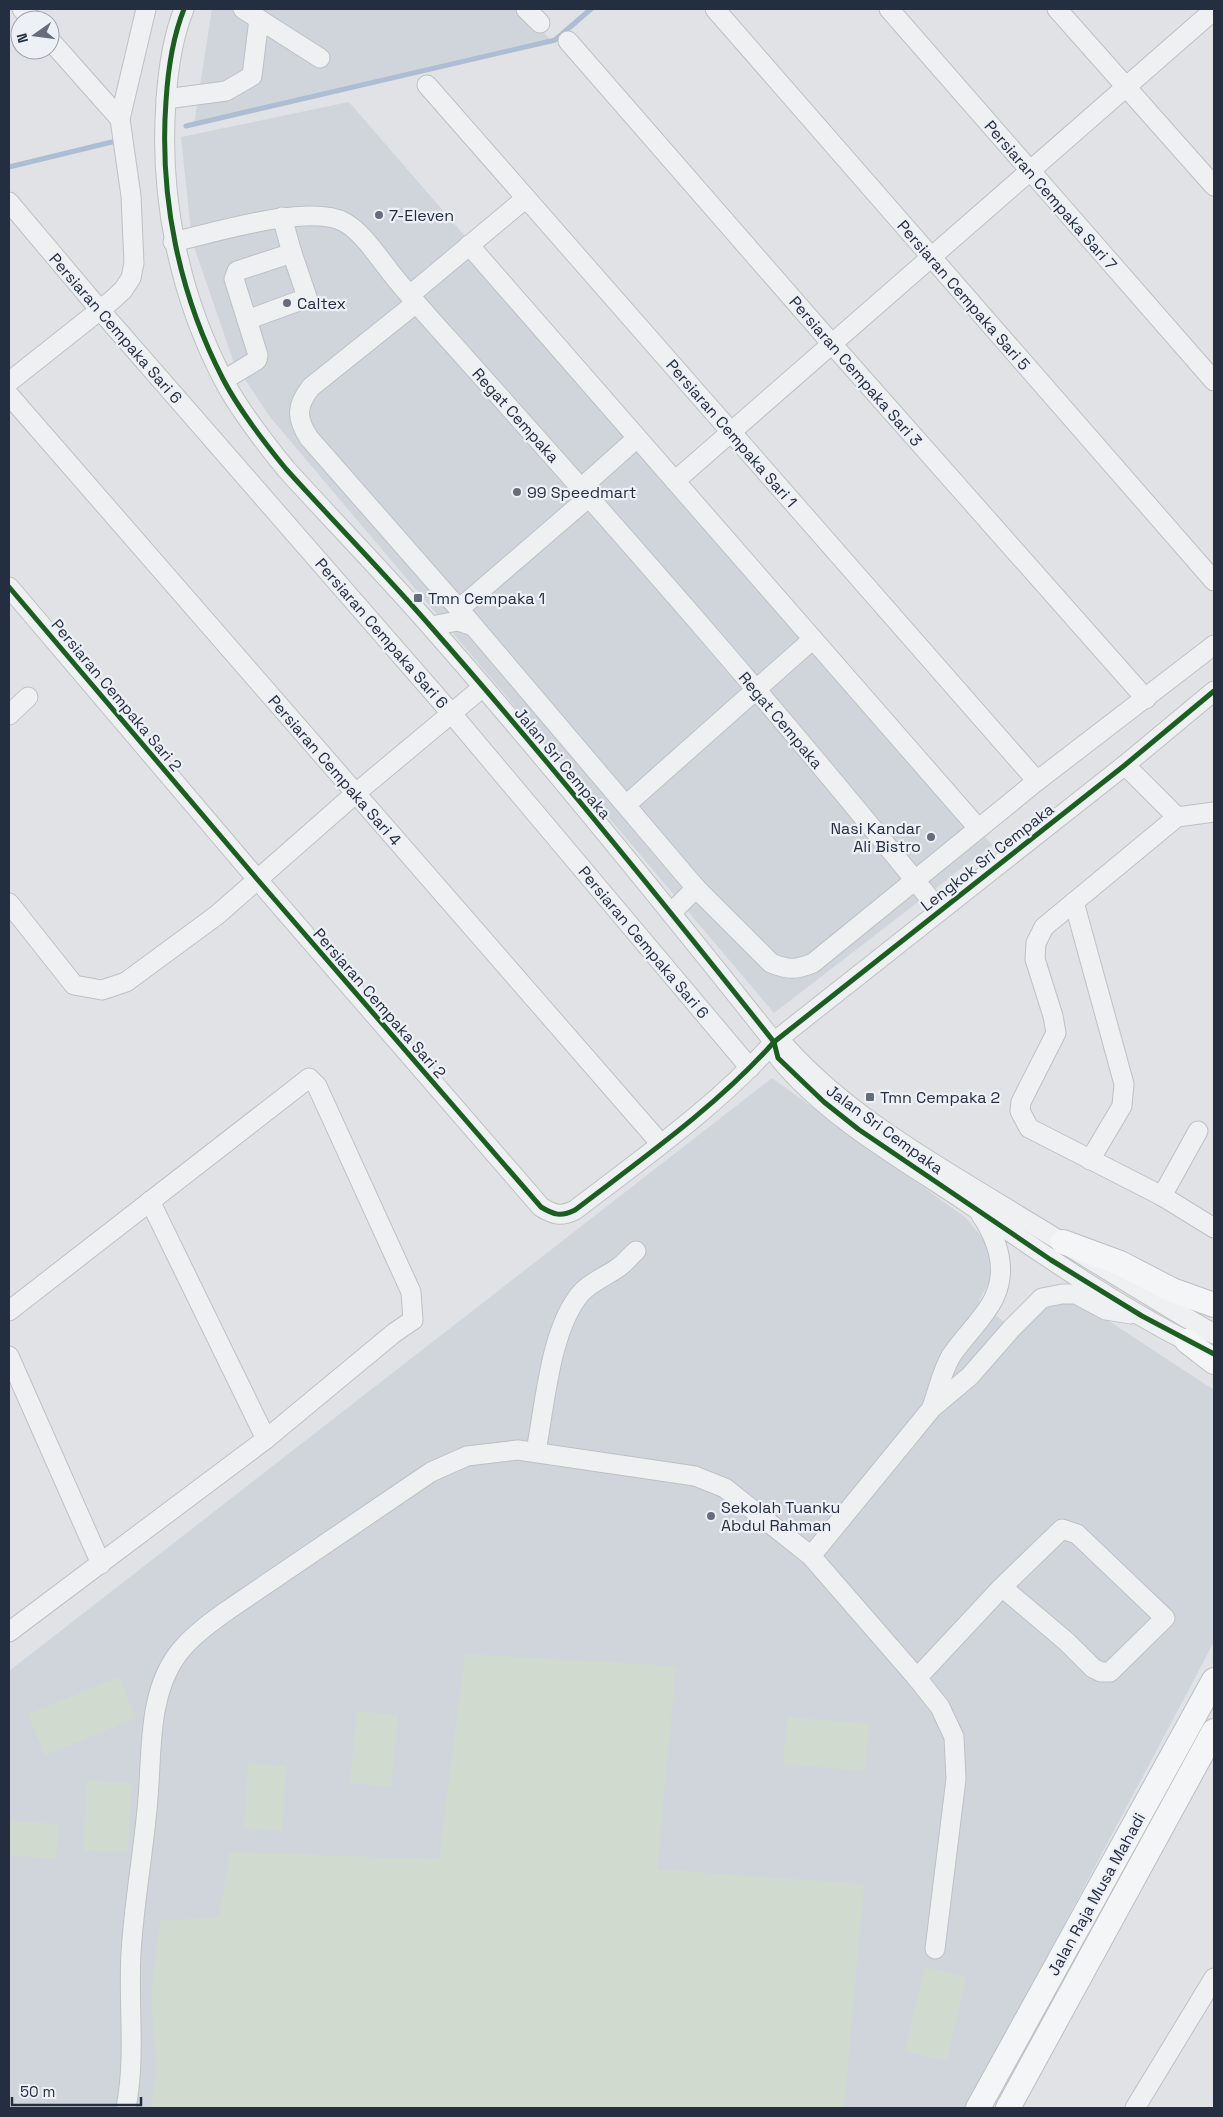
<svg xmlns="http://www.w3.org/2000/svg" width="1223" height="2117" font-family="'Space Grotesk',sans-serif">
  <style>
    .built { fill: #d0d5dc }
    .green { fill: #d0dacf }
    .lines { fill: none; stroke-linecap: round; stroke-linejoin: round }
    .stream { stroke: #acbdd4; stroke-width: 5 }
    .minor-casing { stroke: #bec0c3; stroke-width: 21 }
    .major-casing { stroke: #bbbfc3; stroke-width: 26 }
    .minor { stroke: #eff0f2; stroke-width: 19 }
    .major { stroke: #f4f5f6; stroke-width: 24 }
    .cycleway-casing { stroke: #edf0f6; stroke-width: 8 }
    .cycleway { stroke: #1b5e20; stroke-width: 5 }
    .poi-dot { fill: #666d7a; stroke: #edf0f6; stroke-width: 2 }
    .labels { text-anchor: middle; stroke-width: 4.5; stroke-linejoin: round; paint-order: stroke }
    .street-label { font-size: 16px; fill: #252e40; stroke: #edf0f6 }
    .poi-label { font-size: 16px; fill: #252e40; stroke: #edf0f6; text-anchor: start }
  </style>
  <rect width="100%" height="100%" fill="#e0e2e5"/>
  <!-- built -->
  <g class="built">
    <polygon points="212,9 525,9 551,41 194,124"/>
    <polygon points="349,102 992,845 774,1013 270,417 234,363 192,241 181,137"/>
    <polygon points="772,1078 966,1218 990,1247 994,1260 990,1280 979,1301 1015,1331 1029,1318 1050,1306 1066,1301 1083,1304 1214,1390 1214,1642 967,2108 9,2108 9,1671"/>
  </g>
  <!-- green -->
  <g class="green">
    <polygon points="465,1654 676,1666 657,1869 864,1884 844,2108 150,2108 157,2070 151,1997 160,1920 219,1918 230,1852 439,1859"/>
    <polygon points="119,1677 136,1718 45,1755 28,1714"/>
    <polygon points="357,1711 398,1715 391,1787 350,1783"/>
    <polygon points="787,1717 869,1724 865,1771 783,1764"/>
    <polygon points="248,1763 286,1766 282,1831 244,1828"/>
    <polygon points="87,1780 132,1783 127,1853 83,1850"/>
    <polygon points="9,1821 59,1824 56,1859 9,1855"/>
    <polygon points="925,1967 966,1977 947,2061 905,2051"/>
  </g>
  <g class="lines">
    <!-- stream -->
    <g class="stream">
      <polyline points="186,126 555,40 591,9"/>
      <polyline points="9,167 112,142"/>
    </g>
    <defs>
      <g id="minor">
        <polyline points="22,9 32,20"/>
        <path d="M184,9C172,39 168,69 166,101C159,197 179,294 223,379C239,410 264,442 286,469C334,522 385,574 432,628C550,762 663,902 774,1042C775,1048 776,1055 780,1059C826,1116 902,1159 962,1199C1039,1251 1115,1306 1199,1347"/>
        <polyline points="243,9 320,58"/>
        <polyline points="526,9 540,23"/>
        <polyline points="715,9 1214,581"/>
        <polyline points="889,9 1214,381"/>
        <polyline points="1057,9 1214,186"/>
        <polyline points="50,40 120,119"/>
        <polyline points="568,41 832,344 1146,699"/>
        <polyline points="427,85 1037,781"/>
        <polyline points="166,99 226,91 252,76 259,19"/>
        <polyline points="9,202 100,310 452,714 750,1068"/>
        <path d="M173,242C213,233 309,203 344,222C363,232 381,261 395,278C418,306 443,333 467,360C628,540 788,722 939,910"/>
        <polyline points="469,245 978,828"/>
        <polyline points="410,295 526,198"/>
        <path d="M416,303L311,387C296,406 296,418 309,438L459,609L696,888L771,963C787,970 797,970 813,963L1037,781L1214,645"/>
        <polyline points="247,320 304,299 307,297 292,253"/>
        <polyline points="224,380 257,360 258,355 234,279 237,271 292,253 282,217"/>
        <polyline points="9,382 110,302 123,290 131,278 134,263 131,196 120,119 146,9"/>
        <polyline points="9,395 661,1144"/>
        <polyline points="675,481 1214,10"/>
        <polyline points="581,488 637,438"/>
        <path d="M9,587L257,879L541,1207C554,1215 561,1217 575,1210C643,1158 717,1106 774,1042L1125,765L1214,691"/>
        <polyline points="459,609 589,497"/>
        <polyline points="431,626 458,621 473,626"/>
        <polyline points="9,715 28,697"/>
        <polyline points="1125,765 1177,817 1214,812"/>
        <polyline points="626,805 813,639"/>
        <polyline points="1177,817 1044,927 1036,943 1035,959 1053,1016 1056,1033 1021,1102 1020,1111 1029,1128 1162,1196 1214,1228"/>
        <polyline points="1074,902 1124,1084 1122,1106 1090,1160"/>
        <polyline points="9,903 74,985 102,990 126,982 217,915 356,793 483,687"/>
        <polyline points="671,913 696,888"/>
        <path d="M786,1047C851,1119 938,1166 1019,1216C1084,1255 1148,1296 1214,1334"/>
        <polyline points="1162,1196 1198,1131"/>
        <polyline points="150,1201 266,1439"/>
        <polyline points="9,1311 309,1078 317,1086 411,1292 413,1320 394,1333 266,1439 9,1632"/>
        <polyline points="9,1356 101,1564"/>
        <path d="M932,1407C938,1391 942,1371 951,1356C964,1336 984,1319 994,1298C1008,1269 997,1239 981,1215"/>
        <path d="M536,1451C545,1405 550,1329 581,1293C592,1281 607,1276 619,1267C625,1263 630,1256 636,1251"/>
        <polyline points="811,1556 932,1408 970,1376 1012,1328 1042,1298 1062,1294 1076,1294 1106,1310 1131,1314"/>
        <polyline points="917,1678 1002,1587 1062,1529 1077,1534 1165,1618 1110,1672 1101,1672 1093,1668 1067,1642 1002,1587"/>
        <path d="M126,2108C136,2056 128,2006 131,1953C134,1901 144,1850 148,1798C152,1751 148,1695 177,1655C190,1637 210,1623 228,1610L431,1472L467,1456L518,1450L695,1476L725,1488L811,1556L917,1678L940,1707L954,1737L956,1779L935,1949"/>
        <polyline points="1135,2108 1214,1978"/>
      </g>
      <g id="major">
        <polyline points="1063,1242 1120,1263 1172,1290 1214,1305"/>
        <polyline points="1187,1341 1214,1362"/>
        <polyline points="978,2108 1214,1680"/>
        <polyline points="1008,2108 1214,1731"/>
      </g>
    </defs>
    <!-- minor casing -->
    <use href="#minor" class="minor-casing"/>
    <!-- major casing -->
    <use href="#major" class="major-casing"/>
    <!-- minor -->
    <use href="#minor" class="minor"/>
    <!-- major -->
    <use href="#major" class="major"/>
    <defs>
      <g id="cycleway">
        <path d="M184,9C172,39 168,69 166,101C159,197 179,294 223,379C239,410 264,442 286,469C334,522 385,574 432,628C550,762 663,902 774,1042L778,1058L824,1102L858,1129L1051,1260L1142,1316L1214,1354"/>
        <path d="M9,587L257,879L541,1207C554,1215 561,1217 575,1210C643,1158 717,1106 774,1042L1125,765L1214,691"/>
      </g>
    </defs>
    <!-- cycleway casing -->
    <use href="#cycleway" class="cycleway-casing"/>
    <!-- cycleway -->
    <use href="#cycleway" class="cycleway"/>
  </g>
  <!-- markers -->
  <g class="poi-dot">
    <circle cx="379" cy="215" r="5"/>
    <circle cx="287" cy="303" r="5"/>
    <circle cx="517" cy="492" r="5"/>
    <rect x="413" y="593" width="10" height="10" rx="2.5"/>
    <circle cx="931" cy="837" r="5"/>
    <rect x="865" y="1092" width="10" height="10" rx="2.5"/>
    <circle cx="711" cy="1516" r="5"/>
  </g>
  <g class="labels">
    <!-- street labels -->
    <g class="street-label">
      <text transform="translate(1051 195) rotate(49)" y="6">Persiaran Cempaka Sari 7</text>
      <text transform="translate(964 295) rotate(49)" y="6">Persiaran Cempaka Sari 5</text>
      <text transform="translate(116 328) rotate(49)" y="6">Persiaran Cempaka Sari 6</text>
      <text transform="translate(856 371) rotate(49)" y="6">Persiaran Cempaka Sari 3</text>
      <text transform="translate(516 415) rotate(48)" y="6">Regat Cempaka</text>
      <text transform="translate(732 433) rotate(49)" y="6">Persiaran Cempaka Sari 1</text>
      <text transform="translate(382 633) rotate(49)" y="6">Persiaran Cempaka Sari 6</text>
      <text transform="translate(117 695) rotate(50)" y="6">Persiaran Cempaka Sari 2</text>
      <text transform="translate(781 720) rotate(50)" y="6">Regat Cempaka</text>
      <text transform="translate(563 763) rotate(50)" y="6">Jalan Sri Cempaka</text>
      <text transform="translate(335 770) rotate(49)" y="6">Persiaran Cempaka Sari 4</text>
      <text transform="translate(987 857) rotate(-38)" y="6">Lengkok Sri Cempaka</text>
      <text transform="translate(644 942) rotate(50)" y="6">Persiaran Cempaka Sari 6</text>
      <text transform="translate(380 1003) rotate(49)" y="6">Persiaran Cempaka Sari 2</text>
      <text transform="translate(885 1129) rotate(36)" y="6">Jalan Sri Cempaka</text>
      <text transform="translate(1096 1894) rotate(-61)" y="6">Jalan Raja Musa Mahadi</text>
    </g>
    <!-- poi labels -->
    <g class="poi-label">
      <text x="389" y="221">7-Eleven</text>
      <text x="297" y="309">Caltex</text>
      <text x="527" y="498">99 Speedmart</text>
      <text x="428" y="604">Tmn Cempaka 1</text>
      <text x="921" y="834" text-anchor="end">Nasi Kandar<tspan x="921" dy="18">Ali Bistro</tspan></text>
      <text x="880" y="1103">Tmn Cempaka 2</text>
      <text x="721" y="1513">Sekolah Tuanku<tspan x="721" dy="18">Abdul Rahman</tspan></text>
    </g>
  </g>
  <!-- border -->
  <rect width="1223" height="2117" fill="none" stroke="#252e40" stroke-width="20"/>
  <!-- north arrow -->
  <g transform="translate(35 35) rotate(256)"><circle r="24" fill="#edf0f6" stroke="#9da2ad"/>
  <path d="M0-4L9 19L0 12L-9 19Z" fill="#666d7a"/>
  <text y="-8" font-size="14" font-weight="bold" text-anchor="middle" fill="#252e40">N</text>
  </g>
  <!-- scale -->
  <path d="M12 2097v8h129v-8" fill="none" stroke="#252e40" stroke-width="2.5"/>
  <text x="20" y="2097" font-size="15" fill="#252e40" stroke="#edf0f6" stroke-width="4" paint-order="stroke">50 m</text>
</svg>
